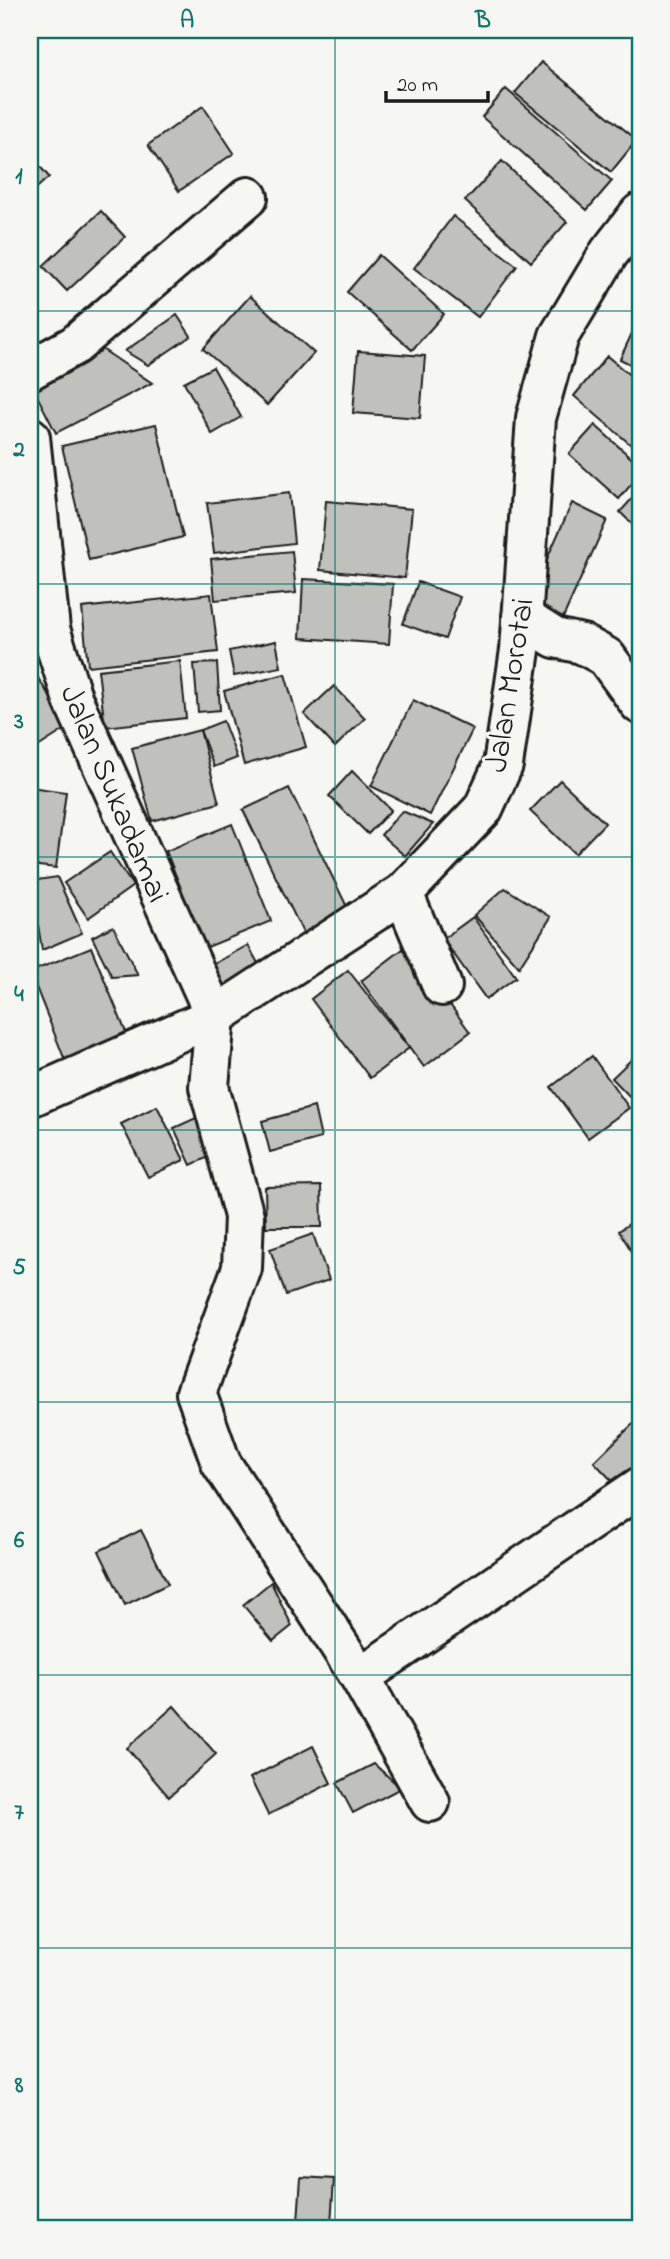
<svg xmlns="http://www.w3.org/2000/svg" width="670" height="2259" font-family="'Indie Flower',sans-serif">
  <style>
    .building { fill: #c0c0bd; stroke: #1c1c1c; stroke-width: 2 }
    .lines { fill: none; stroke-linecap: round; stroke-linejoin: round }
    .minor-casing { stroke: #1c1c1c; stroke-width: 44 }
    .minor { stroke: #f6f6f2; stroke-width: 38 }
    .grid { fill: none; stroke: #0f766e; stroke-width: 2; stroke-opacity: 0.55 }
    .labels { text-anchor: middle; stroke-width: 6; stroke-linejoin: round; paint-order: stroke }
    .street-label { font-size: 32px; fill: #1c1c1c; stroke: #f6f6f2 }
    .neatline { fill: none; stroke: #0f766e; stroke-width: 2.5 }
    .grid-label { font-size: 23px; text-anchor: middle; font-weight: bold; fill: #0f766e }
  </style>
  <rect width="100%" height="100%" fill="#f6f6f2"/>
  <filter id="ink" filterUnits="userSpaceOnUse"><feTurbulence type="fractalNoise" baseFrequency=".0143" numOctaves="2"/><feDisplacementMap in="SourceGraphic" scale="14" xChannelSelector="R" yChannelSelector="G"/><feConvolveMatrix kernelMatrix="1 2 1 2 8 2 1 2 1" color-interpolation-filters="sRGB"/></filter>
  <g filter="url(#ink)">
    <!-- building -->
    <g class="building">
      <polygon points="541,62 637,140 611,172 515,93"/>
      <polygon points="506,89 612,181 587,210 482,117"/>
      <polygon points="203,106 234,153 179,191 148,145"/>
      <polygon points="30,155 49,177 30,194"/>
      <polygon points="502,161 567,222 531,262 465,201"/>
      <polygon points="101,211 125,237 67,291 43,266"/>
      <polygon points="453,216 517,266 478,317 414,268"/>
      <polygon points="379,255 444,314 412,350 347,292"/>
      <polygon points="250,296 314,353 267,405 203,349"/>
      <polygon points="177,315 191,336 148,365 125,351"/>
      <polygon points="633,331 640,331 640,369 620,359"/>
      <polygon points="96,345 152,383 56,433 30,382"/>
      <polygon points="358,351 425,356 420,418 353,413"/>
      <polygon points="607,356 640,384 638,451 574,396"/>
      <polygon points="213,367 241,417 212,434 184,382"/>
      <polygon points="156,424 183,537 89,560 62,446"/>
      <polygon points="595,425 640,466 640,474 619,499 569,454"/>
      <polygon points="640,490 640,532 620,512"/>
      <polygon points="289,493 294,543 214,553 207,503"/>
      <polygon points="326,501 412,509 405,578 320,570"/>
      <polygon points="572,503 607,520 563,618 528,601"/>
      <polygon points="292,551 296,593 215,600 211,559"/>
      <polygon points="303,579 393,584 389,644 300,638"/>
      <polygon points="418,582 460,597 445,639 403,624"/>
      <polygon points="211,594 218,652 88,666 82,608"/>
      <polygon points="276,641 281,667 234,676 229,651"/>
      <polygon points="180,661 186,718 105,727 98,670"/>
      <polygon points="217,663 220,710 198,712 194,664"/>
      <polygon points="33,670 69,727 30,752 30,672"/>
      <polygon points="285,674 306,747 244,765 224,691"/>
      <polygon points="334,686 365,718 335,747 304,714"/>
      <polygon points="413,700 473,729 430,815 371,786"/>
      <polygon points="223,721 237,758 214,767 200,730"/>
      <polygon points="200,730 219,803 152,821 132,748"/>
      <polygon points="352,771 391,810 368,834 329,796"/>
      <polygon points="560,780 605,823 575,854 530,811"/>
      <polygon points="30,787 66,792 56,868 30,865"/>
      <polygon points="289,788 351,915 305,937 243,810"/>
      <polygon points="402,811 433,824 405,856 381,835"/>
      <polygon points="232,824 271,921 205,948 166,851"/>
      <polygon points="110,852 133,886 88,918 64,883"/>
      <polygon points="57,877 82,933 42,950 31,881"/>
      <polygon points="505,888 551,917 519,967 474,915"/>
      <polygon points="473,917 516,977 486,999 443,939"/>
      <polygon points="113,926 138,975 112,977 92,937"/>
      <polygon points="248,945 266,978 218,1006 198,973"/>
      <polygon points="407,946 470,1032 424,1067 361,981"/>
      <polygon points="91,947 132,1047 70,1073 30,972"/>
      <polygon points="348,970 409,1048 370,1078 311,999"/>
      <polygon points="640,1051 640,1099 636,1103 612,1078"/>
      <polygon points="592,1056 629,1108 588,1138 551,1087"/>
      <polygon points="157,1106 184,1160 148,1177 121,1124"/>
      <polygon points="314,1107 321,1138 270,1152 262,1121"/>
      <polygon points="207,1113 224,1150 191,1165 174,1128"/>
      <polygon points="321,1186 322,1227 266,1227 265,1187"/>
      <polygon points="640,1216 640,1264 619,1231"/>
      <polygon points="313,1234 329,1280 286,1295 270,1249"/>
      <polygon points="640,1417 640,1471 621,1490 594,1462"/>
      <polygon points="141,1530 168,1584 125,1605 99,1551"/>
      <polygon points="271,1582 292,1626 273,1641 243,1605"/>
      <polygon points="174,1706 216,1754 169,1797 127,1748"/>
      <polygon points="313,1746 331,1783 268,1815 250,1778"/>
      <polygon points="374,1764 401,1788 353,1813 337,1783"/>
      <polygon points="301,2177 334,2179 331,2224 298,2222"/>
    </g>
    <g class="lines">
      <defs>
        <g id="minor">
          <polyline points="30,370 75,345 248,197"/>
          <polyline points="30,437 50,629 73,700 215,1016 209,1087 244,1216 242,1268 196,1393 221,1463 360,1677 430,1802"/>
          <polyline points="522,617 555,638 582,644 606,657 640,704"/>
          <polyline points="403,893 442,986"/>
          <polyline points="30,1097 215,1016 403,893 483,809 503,765 520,650 536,418 559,336 609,253 640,213"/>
          <polyline points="360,1677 640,1487"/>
        </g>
      </defs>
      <!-- minor casing -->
      <use href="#minor" class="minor-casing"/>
      <!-- minor -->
      <use href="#minor" class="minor"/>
    </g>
  </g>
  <!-- grid -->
  <path class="grid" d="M335,30V2229M30,311H640M30,584H640M30,857H640M30,1130H640M30,1402H640M30,1675H640M30,1948H640"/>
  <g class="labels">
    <!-- street labels -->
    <g class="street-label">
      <text transform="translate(508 685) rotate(-81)" y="11">Jalan Morotai</text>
      <text transform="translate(116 793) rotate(67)" y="11">Jalan Sukadamai</text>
    </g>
  </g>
  <!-- margin -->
  <rect width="670" height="2259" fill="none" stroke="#f6f6f2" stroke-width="77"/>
  <!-- scale -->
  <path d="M386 91v10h102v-10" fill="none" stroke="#1c1c1c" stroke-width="3.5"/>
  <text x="397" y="91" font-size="21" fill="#1c1c1c" stroke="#f6f6f2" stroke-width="5" paint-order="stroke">20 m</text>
  <rect x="38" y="38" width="594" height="2182" class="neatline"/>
  <g class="grid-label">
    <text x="187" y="27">A</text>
    <text x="483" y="27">B</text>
    <text x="19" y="183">1</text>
    <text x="19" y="456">2</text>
    <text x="19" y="728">3</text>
    <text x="19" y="1001">4</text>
    <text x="19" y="1274">5</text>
    <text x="19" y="1547">6</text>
    <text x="19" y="1819">7</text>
    <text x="19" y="2092">8</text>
  </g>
</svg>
